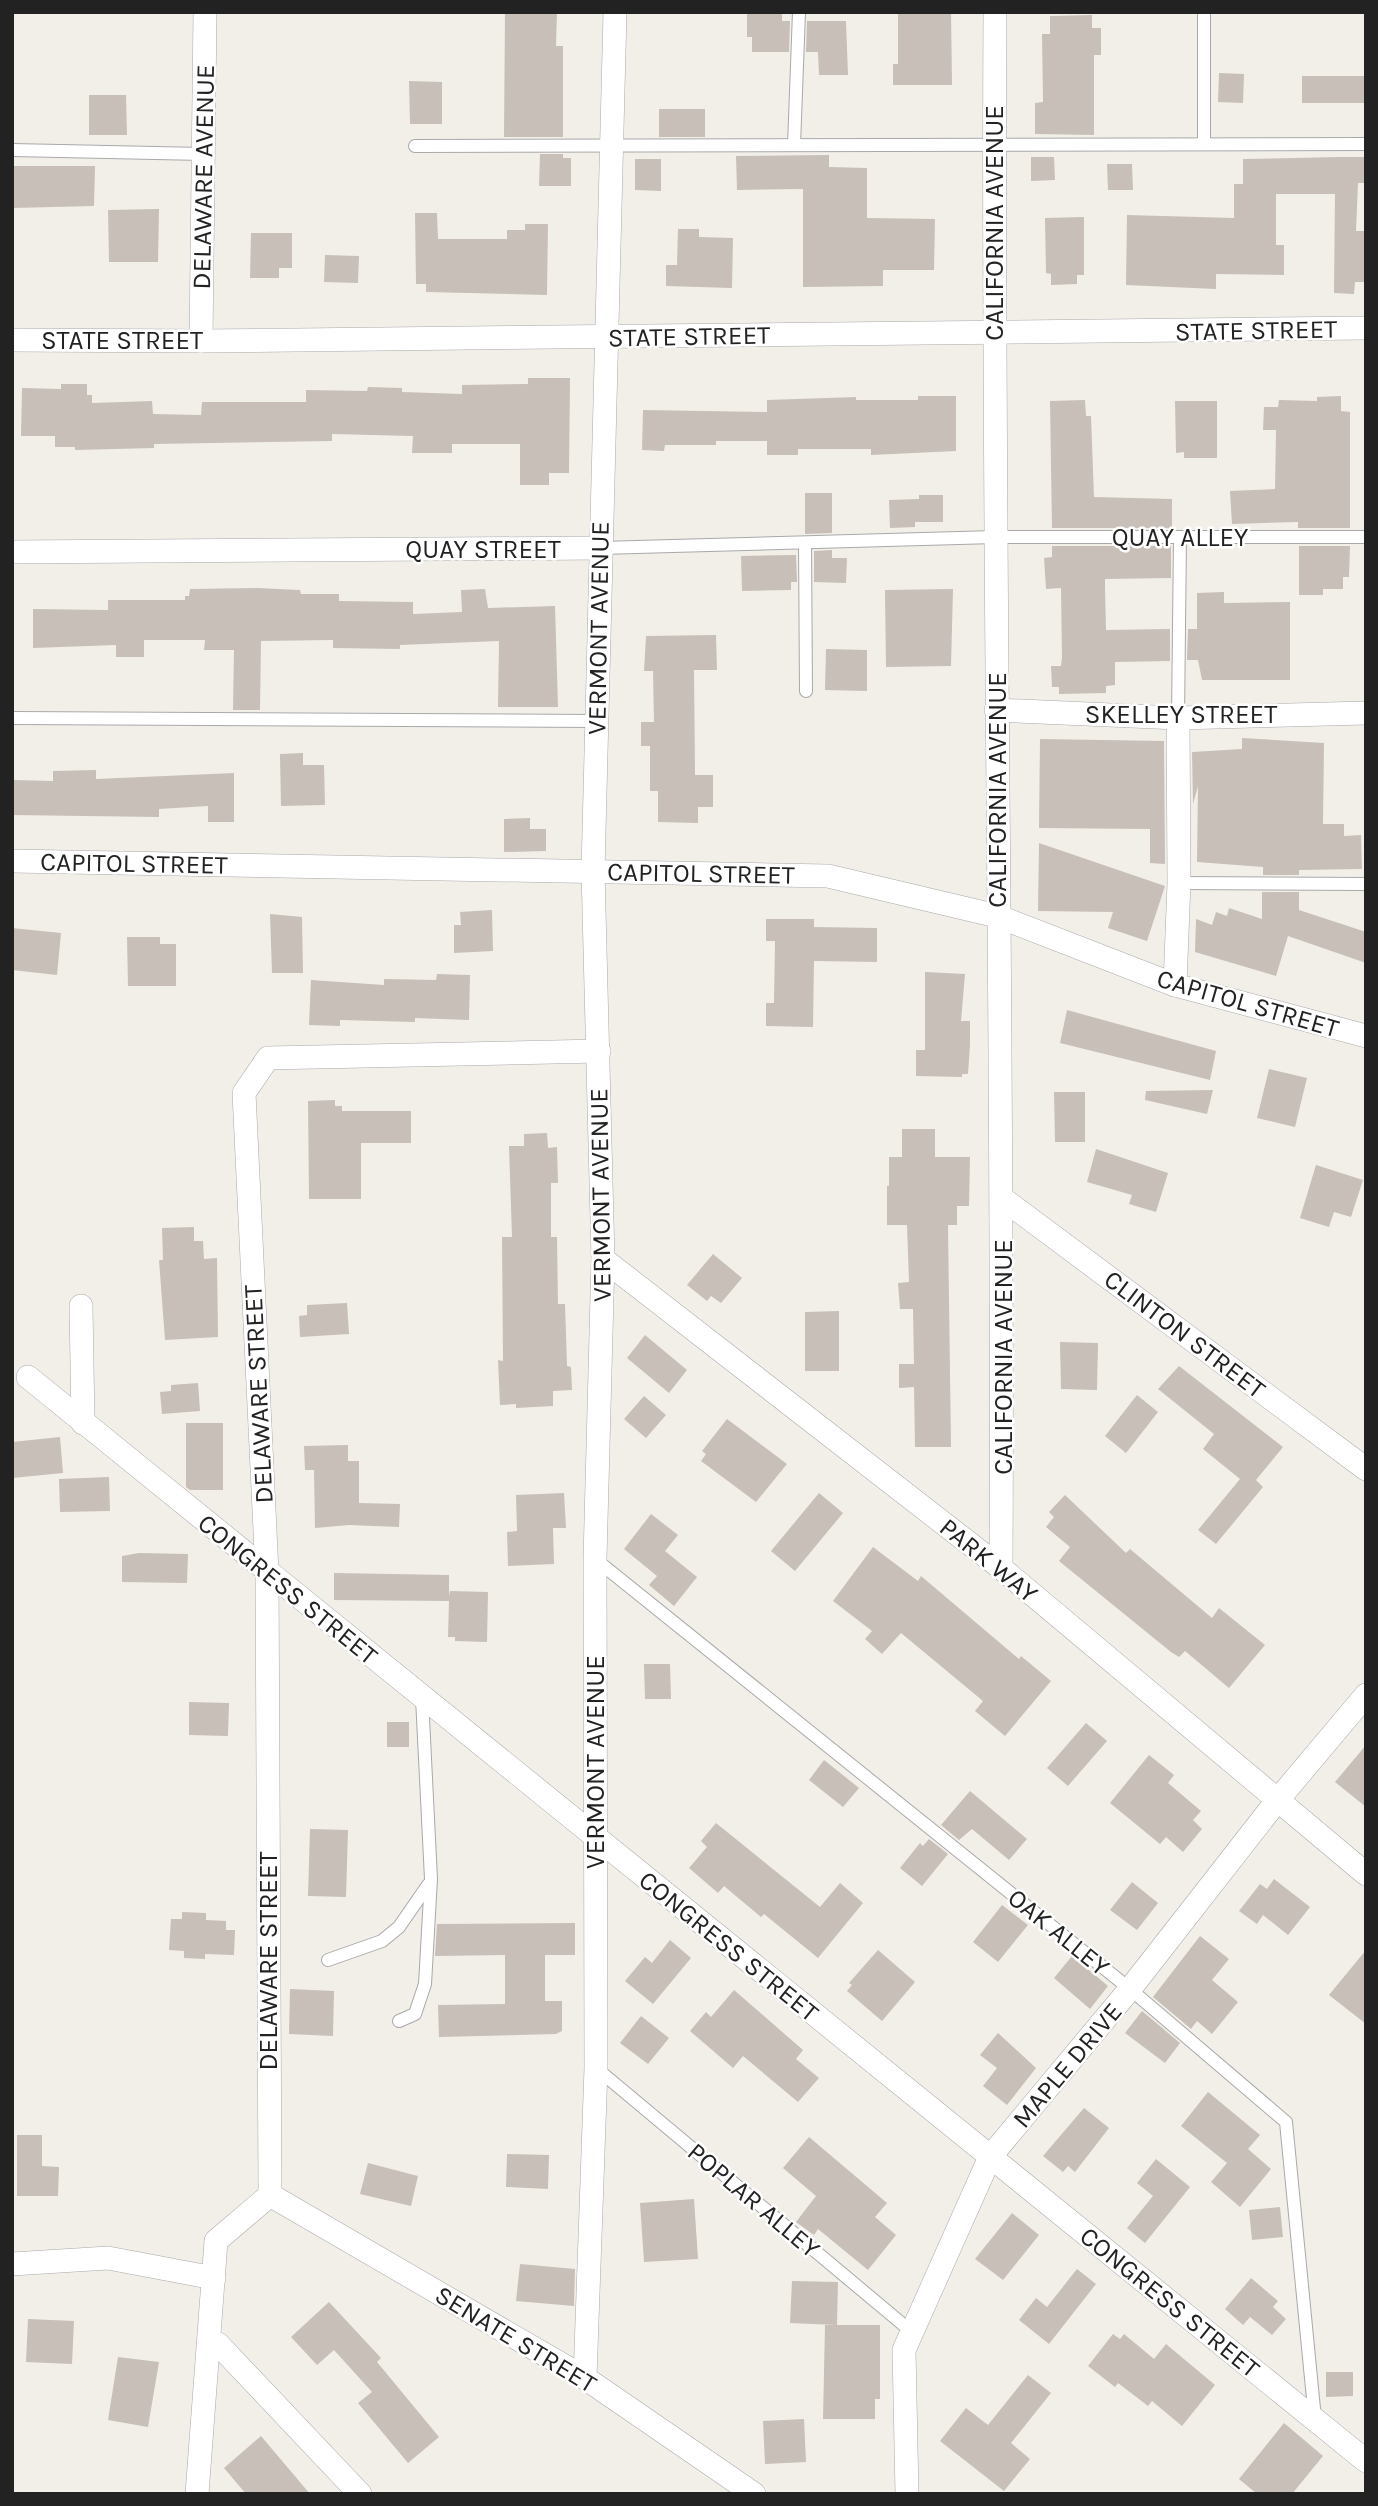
<svg xmlns="http://www.w3.org/2000/svg" width="1378" height="2506" font-family="Karla,sans-serif">
  <style>
    .building { fill: #c7bfb8 }
    .lines { fill: none; stroke-linecap: round; stroke-linejoin: round }
    .lane-casing { stroke: #a9a9a9; stroke-width: 14 }
    .street-casing { stroke: #a9a9a9; stroke-width: 24 }
    .lane { stroke: #fff; stroke-width: 12 }
    .street { stroke: #fff; stroke-width: 23 }
    .labels { text-anchor: middle; stroke-width: 5; stroke-linejoin: round; paint-order: stroke }
    .street-label { font-size: 26px; fill: #222; stroke: #fff }
  </style>
  <rect width="100%" height="100%" fill="#f2efe9"/>
  <!-- building -->
  <g class="building">
    <polygon points="505,12 557,12 556,46 563,46 563,137 504,137"/>
    <polygon points="747,12 782,12 782,21 790,21 789,52 752,52 752,37 747,37"/>
    <polygon points="898,12 951,12 952,85 893,85 893,64 898,64"/>
    <polygon points="1092,15 1092,28 1101,28 1101,55 1094,55 1094,135 1035,134 1035,103 1043,102 1042,34 1050,34 1050,16"/>
    <polygon points="807,21 846,21 848,75 819,75 818,52 806,52"/>
    <polygon points="1219,73 1244,74 1243,103 1218,102"/>
    <rect x="1302" y="76" width="64" height="27"/>
    <polygon points="409,81 442,82 442,124 410,124"/>
    <polygon points="89,95 126,95 127,135 89,135"/>
    <rect x="659" y="109" width="46" height="28"/>
    <polygon points="540,154 563,154 563,158 571,158 571,186 539,186"/>
    <polygon points="829,155 829,167 867,168 867,218 935,219 934,270 883,270 883,286 803,287 803,189 737,190 736,156"/>
    <polygon points="1031,157 1054,157 1055,180 1031,181"/>
    <polygon points="1340,157 1366,157 1366,183 1358,183 1356,231 1366,231 1366,282 1355,282 1354,294 1334,293 1335,194 1276,194 1276,245 1284,245 1284,275 1216,274 1216,289 1126,285 1127,215 1234,218 1234,184 1243,184 1243,159"/>
    <polygon points="635,159 661,159 661,191 635,190"/>
    <polygon points="1107,164 1132,164 1133,190 1108,190"/>
    <polygon points="12,166 95,166 94,206 12,208"/>
    <polygon points="159,209 158,262 109,262 108,210"/>
    <polygon points="415,213 437,213 438,239 507,239 507,230 525,230 525,224 548,224 547,295 426,292 426,284 416,284"/>
    <polygon points="1084,217 1084,275 1077,275 1077,284 1051,285 1051,274 1046,273 1045,218"/>
    <polygon points="678,229 699,229 699,237 733,238 732,288 666,286 666,265 677,265"/>
    <polygon points="251,233 292,233 292,268 279,268 279,278 250,278"/>
    <polygon points="325,255 359,256 358,283 324,282"/>
    <polygon points="528,378 570,378 569,473 549,473 549,485 520,485 520,444 452,444 452,453 412,453 413,436 332,434 332,441 154,444 154,448 75,450 75,447 55,447 55,436 21,436 22,388 61,389 61,384 87,384 87,395 92,395 92,403 152,401 153,414 201,415 202,402 306,402 306,390 367,391 368,387 402,388 402,392 462,394 462,385 528,384"/>
    <polygon points="918,396 956,396 956,451 871,455 871,449 798,449 798,455 767,455 767,441 716,441 716,445 665,445 664,451 642,450 643,410 767,412 767,400 856,397 856,400 918,400"/>
    <polygon points="1341,396 1341,411 1350,412 1350,528 1298,528 1298,522 1232,524 1230,491 1275,489 1276,430 1263,430 1264,407 1278,407 1279,400 1317,401 1317,397"/>
    <polygon points="1085,400 1086,416 1091,416 1094,497 1172,499 1172,528 1052,528 1050,401"/>
    <polygon points="1175,401 1217,401 1217,458 1184,458 1184,452 1176,453"/>
    <polygon points="805,493 832,493 832,533 805,534"/>
    <polygon points="919,495 943,495 943,522 915,522 915,527 890,528 889,500 919,499"/>
    <polygon points="1052,546 1171,546 1171,578 1105,579 1105,587 1106,630 1170,629 1170,661 1115,662 1115,685 1106,686 1106,693 1059,694 1059,687 1052,687 1051,666 1061,666 1062,657 1061,588 1046,589 1044,558 1052,557"/>
    <polygon points="1299,546 1350,546 1349,577 1343,577 1343,589 1323,589 1323,595 1299,595"/>
    <polygon points="832,550 832,558 847,558 846,583 814,582 814,551"/>
    <polygon points="796,555 797,582 791,582 791,590 742,591 741,556"/>
    <polygon points="258,588 300,590 301,594 339,594 339,601 413,602 413,614 462,612 461,590 485,589 488,608 555,606 558,707 498,707 499,641 400,645 400,649 333,648 333,640 261,641 260,710 233,710 234,650 204,650 205,640 144,640 144,657 116,657 116,645 33,648 33,609 108,610 108,600 185,600 185,596 189,596 190,589"/>
    <polygon points="953,589 951,666 886,667 885,590"/>
    <polygon points="1224,592 1224,603 1290,602 1290,680 1202,680 1198,660 1187,660 1188,629 1197,629 1197,593"/>
    <polygon points="716,635 717,670 694,670 695,775 713,775 713,807 698,807 698,823 658,822 658,791 650,791 650,746 641,746 641,722 654,722 653,671 644,671 646,636"/>
    <polygon points="826,649 867,650 867,691 825,690"/>
    <polygon points="1242,738 1324,743 1323,824 1344,824 1344,836 1361,835 1362,869 1299,870 1299,875 1263,875 1263,867 1197,862 1198,786 1193,804 1192,752 1242,749"/>
    <polygon points="1040,739 1164,741 1165,864 1150,863 1150,829 1039,828"/>
    <polygon points="303,753 303,765 324,765 325,805 281,806 280,754"/>
    <polygon points="96,770 96,779 234,773 234,822 208,822 208,806 159,809 159,817 12,815 12,780 53,781 53,771"/>
    <polygon points="530,818 530,829 546,829 546,851 504,852 504,819"/>
    <polygon points="1039,843 1165,886 1147,941 1108,928 1113,912 1038,911"/>
    <polygon points="1262,892 1299,892 1299,910 1366,932 1366,963 1288,936 1276,976 1195,952 1196,919 1212,925 1216,912 1227,916 1229,908 1262,919"/>
    <polygon points="492,910 493,951 454,953 454,925 461,925 460,912"/>
    <polygon points="270,914 302,917 303,973 272,973"/>
    <polygon points="766,919 814,919 814,927 877,928 877,962 814,961 813,1027 766,1026 766,1003 774,1003 775,941 766,941"/>
    <polygon points="12,928 61,933 57,975 12,970"/>
    <polygon points="127,937 160,937 160,944 176,944 176,986 128,986"/>
    <polygon points="925,972 965,974 961,1021 970,1021 970,1045 968,1074 962,1074 962,1077 916,1076 916,1050 925,1050"/>
    <polygon points="437,974 470,975 469,1020 415,1018 415,1022 340,1020 340,1026 309,1025 311,980 384,985 384,979 436,980"/>
    <polygon points="1067,1010 1216,1051 1210,1080 1060,1043"/>
    <polygon points="1269,1069 1307,1078 1295,1127 1257,1118"/>
    <polygon points="1213,1090 1207,1114 1145,1100 1146,1091"/>
    <polygon points="1054,1092 1085,1092 1085,1142 1055,1142"/>
    <polygon points="335,1100 335,1106 342,1106 342,1111 411,1111 411,1143 361,1143 361,1199 309,1199 308,1101"/>
    <polygon points="902,1129 935,1129 935,1157 970,1157 969,1206 957,1206 957,1225 948,1225 951,1447 915,1447 914,1387 899,1388 899,1364 914,1364 913,1309 900,1309 898,1283 909,1282 907,1225 887,1225 887,1186 889,1186 889,1157 902,1157"/>
    <polygon points="547,1133 548,1148 557,1147 558,1183 551,1183 551,1237 557,1237 558,1304 565,1304 567,1366 571,1367 572,1390 553,1391 553,1406 516,1408 516,1404 500,1405 498,1360 503,1361 502,1237 512,1237 509,1146 524,1146 524,1134"/>
    <polygon points="1096,1149 1168,1173 1156,1212 1129,1204 1132,1195 1087,1182"/>
    <polygon points="1316,1165 1363,1180 1351,1217 1334,1212 1329,1227 1300,1218"/>
    <polygon points="194,1227 194,1241 203,1241 204,1259 217,1258 218,1337 165,1340 159,1260 163,1260 162,1228"/>
    <polygon points="713,1254 742,1278 721,1303 711,1296 707,1301 687,1285"/>
    <polygon points="347,1303 349,1334 300,1337 299,1316 307,1315 307,1305"/>
    <polygon points="839,1311 839,1371 805,1371 805,1312"/>
    <polygon points="645,1335 687,1370 669,1393 627,1358"/>
    <polygon points="1060,1342 1098,1343 1097,1390 1061,1389"/>
    <polygon points="1179,1366 1283,1447 1256,1480 1263,1487 1216,1544 1198,1530 1240,1479 1203,1449 1214,1434 1158,1389"/>
    <polygon points="198,1383 200,1411 162,1414 160,1392 171,1391 171,1385"/>
    <polygon points="1137,1395 1158,1412 1126,1453 1105,1436"/>
    <polygon points="644,1396 666,1415 646,1438 624,1419"/>
    <polygon points="727,1419 787,1464 756,1502 701,1461 706,1454 702,1451"/>
    <polygon points="186,1423 223,1423 223,1490 190,1490 186,1487"/>
    <polygon points="60,1437 63,1473 12,1478 12,1442"/>
    <polygon points="348,1445 348,1461 359,1461 359,1503 400,1504 399,1527 349,1525 315,1528 314,1470 305,1470 304,1446"/>
    <polygon points="109,1477 110,1511 60,1512 59,1479"/>
    <polygon points="564,1493 566,1528 553,1528 554,1564 508,1566 507,1532 517,1531 516,1495"/>
    <polygon points="819,1493 843,1513 795,1571 771,1551"/>
    <polygon points="1065,1495 1126,1553 1130,1549 1212,1618 1219,1608 1265,1645 1229,1688 1185,1651 1179,1657 1171,1652 1059,1561 1070,1547 1046,1527 1054,1517 1049,1512"/>
    <polygon points="651,1514 678,1535 665,1551 697,1577 674,1606 649,1585 657,1576 624,1549"/>
    <polygon points="873,1547 918,1581 921,1576 1019,1659 1021,1656 1051,1681 1005,1736 975,1711 983,1701 901,1633 882,1654 865,1639 872,1631 833,1601"/>
    <polygon points="139,1553 188,1554 187,1583 122,1582 122,1556"/>
    <polygon points="334,1573 449,1575 449,1596 450,1591 488,1592 487,1642 455,1641 455,1637 448,1637 449,1601 334,1600"/>
    <polygon points="644,1664 670,1664 671,1699 645,1699"/>
    <polygon points="189,1702 229,1703 228,1736 189,1735"/>
    <rect x="387" y="1722" width="22" height="25"/>
    <polygon points="1086,1723 1107,1741 1068,1786 1047,1768"/>
    <polygon points="1366,1745 1366,1807 1335,1782"/>
    <polygon points="1149,1755 1174,1775 1168,1783 1201,1811 1193,1820 1202,1829 1183,1852 1166,1837 1160,1844 1110,1803"/>
    <polygon points="824,1760 859,1788 843,1807 809,1780"/>
    <polygon points="970,1791 1027,1839 1009,1860 972,1829 959,1840 941,1825"/>
    <polygon points="716,1823 820,1907 840,1883 863,1903 818,1958 764,1914 761,1917 724,1886 718,1893 689,1868 707,1847 701,1841"/>
    <polygon points="310,1829 348,1830 346,1897 308,1896"/>
    <polygon points="929,1839 948,1854 922,1886 900,1868 920,1843 923,1846"/>
    <polygon points="1274,1879 1310,1907 1288,1935 1263,1915 1257,1924 1239,1911 1260,1884 1267,1889"/>
    <polygon points="1132,1882 1158,1903 1137,1930 1110,1910"/>
    <polygon points="1002,1905 1028,1925 998,1962 973,1942"/>
    <polygon points="182,1912 206,1913 206,1920 226,1921 226,1930 235,1930 234,1955 205,1954 205,1959 184,1958 184,1951 169,1950 171,1919 182,1919"/>
    <polygon points="575,1923 575,1955 545,1955 545,2001 562,2001 562,2031 556,2034 439,2037 438,2005 505,2004 505,1955 435,1956 437,1924"/>
    <polygon points="1200,1936 1229,1959 1212,1980 1238,2002 1212,2034 1197,2021 1191,2029 1153,1997"/>
    <polygon points="670,1940 691,1958 653,2004 625,1981 645,1957 652,1963"/>
    <polygon points="878,1950 915,1982 882,2021 847,1991 852,1985 849,1983"/>
    <polygon points="1366,1950 1366,2024 1329,1995"/>
    <polygon points="1072,1956 1108,1986 1090,2009 1054,1978"/>
    <polygon points="290,1989 334,1991 333,2036 289,2034"/>
    <polygon points="734,1990 803,2050 796,2059 819,2078 798,2102 743,2056 733,2068 690,2031 706,2012 711,2017"/>
    <polygon points="1142,2011 1180,2043 1165,2063 1125,2033"/>
    <polygon points="641,2016 669,2038 648,2064 620,2043"/>
    <polygon points="998,2033 1036,2068 1007,2105 983,2086 997,2068 980,2055"/>
    <polygon points="1208,2092 1260,2135 1248,2149 1271,2169 1240,2207 1211,2182 1227,2163 1181,2126"/>
    <polygon points="1084,2108 1109,2128 1075,2172 1068,2166 1063,2172 1043,2156"/>
    <polygon points="17,2135 42,2135 42,2166 59,2167 58,2196 17,2196"/>
    <polygon points="809,2137 887,2203 875,2217 896,2235 868,2270 818,2229 814,2235 796,2222 816,2196 783,2168"/>
    <polygon points="507,2154 549,2155 548,2189 506,2187"/>
    <polygon points="1156,2159 1190,2187 1145,2243 1127,2228 1153,2196 1137,2183"/>
    <polygon points="368,2163 418,2176 411,2206 360,2194"/>
    <polygon points="694,2199 698,2259 644,2262 640,2203"/>
    <polygon points="1280,2207 1283,2237 1252,2240 1249,2210"/>
    <polygon points="1012,2213 1039,2235 1003,2280 975,2259"/>
    <polygon points="520,2264 575,2269 574,2306 516,2301"/>
    <polygon points="1077,2269 1096,2284 1049,2344 1019,2320 1036,2298 1047,2307"/>
    <polygon points="1251,2278 1278,2301 1273,2307 1286,2319 1272,2335 1250,2317 1243,2325 1225,2309"/>
    <polygon points="792,2281 838,2282 837,2325 790,2323"/>
    <polygon points="329,2302 381,2358 377,2362 439,2437 408,2463 358,2403 372,2392 334,2350 317,2365 291,2337"/>
    <polygon points="28,2319 74,2321 72,2364 26,2362"/>
    <polygon points="825,2325 880,2325 880,2399 875,2399 875,2419 823,2419"/>
    <polygon points="1113,2334 1120,2339 1124,2334 1154,2359 1166,2344 1215,2385 1182,2426 1152,2401 1148,2406 1118,2383 1115,2387 1088,2366"/>
    <polygon points="118,2357 159,2362 148,2427 108,2420"/>
    <polygon points="1326,2372 1353,2372 1353,2396 1326,2397"/>
    <polygon points="1028,2375 1051,2393 1011,2443 1030,2459 1004,2491 940,2441 966,2408 988,2425"/>
    <polygon points="804,2419 806,2462 765,2464 763,2421"/>
    <polygon points="1284,2423 1323,2456 1292,2494 1257,2494 1239,2479"/>
    <polygon points="261,2436 310,2494 246,2494 224,2468"/>
  </g>
  <g class="lines">
    <defs>
      <g id="lane">
        <polyline points="1204,144 1204,12"/>
        <polyline points="794,145 799,12"/>
        <polyline points="415,146 1366,144"/>
        <polyline points="12,150 203,154"/>
        <polyline points="805,543 806,691"/>
        <polyline points="600,548 995,537 1366,537"/>
        <polyline points="12,718 596,721"/>
        <polyline points="1178,718 1180,537"/>
        <polyline points="1179,883 1366,884"/>
        <polyline points="595,1559 1130,1989 1286,2122 1315,2419"/>
        <polyline points="328,1960 382,1941 399,1927 428,1885"/>
        <polyline points="399,2021 415,2014 425,1984 431,1879 422,1698"/>
        <polyline points="596,2068 912,2332"/>
      </g>
      <g id="street">
        <path d="M995,12C992,531 1004,1050 1001,1568"/>
        <polyline points="12,340 201,341 1366,328"/>
        <polyline points="201,341 205,12"/>
        <polyline points="12,552 600,548"/>
        <polyline points="996,710 1178,718 1366,713"/>
        <polyline points="12,861 828,876 997,916 1175,985 1366,1036"/>
        <polyline points="1175,985 1179,883 1178,718"/>
        <polyline points="1003,1199 1366,1469"/>
        <polyline points="603,1259 1001,1568 1366,1874"/>
        <polyline points="81,1306 83,1423"/>
        <polyline points="28,1377 1366,2461"/>
        <polyline points="270,2195 267,1572 244,1093 268,1058 599,1051"/>
        <polyline points="270,2195 585,2378 754,2494"/>
        <polyline points="12,2264 108,2258 214,2278"/>
        <polyline points="209,2343 218,2344 360,2494"/>
        <polyline points="585,2378 596,2068 595,1559 603,1259 593,871 615,12"/>
        <polyline points="197,2494 216,2241 270,2195"/>
        <polyline points="907,2494 904,2350 990,2157 1130,1989 1276,1802 1366,1695"/>
      </g>
    </defs>
    <!-- lane casing -->
    <use href="#lane" class="lane-casing"/>
    <!-- street casing -->
    <use href="#street" class="street-casing"/>
    <!-- lane -->
    <use href="#lane" class="lane"/>
    <!-- street -->
    <use href="#street" class="street"/>
  </g>
  <g class="labels">
    <!-- street labels -->
    <g class="street-label">
      <text transform="translate(203 177) rotate(-89)" y="9">DELAWARE AVENUE</text>
      <text transform="translate(994 223) rotate(-90)" y="9">CALIFORNIA AVENUE</text>
      <text transform="translate(1256 330) rotate(-1)" y="9">STATE STREET</text>
      <text transform="translate(689 336) rotate(-1)" y="9">STATE STREET</text>
      <text x="122" y="349">STATE STREET</text>
      <text x="1180" y="546">QUAY ALLEY</text>
      <text x="483" y="558">QUAY STREET</text>
      <text transform="translate(598 628) rotate(-89)" y="9">VERMONT AVENUE</text>
      <text x="1181" y="723">SKELLEY STREET</text>
      <text transform="translate(997 790) rotate(-90)" y="9">CALIFORNIA AVENUE</text>
      <text transform="translate(134 863) rotate(1)" y="9">CAPITOL STREET</text>
      <text transform="translate(701 873) rotate(1)" y="9">CAPITOL STREET</text>
      <text transform="translate(1248 1003) rotate(16)" y="9">CAPITOL STREET</text>
      <text transform="translate(600 1195) rotate(-91)" y="9">VERMONT AVENUE</text>
      <text transform="translate(1185 1334) rotate(37)" y="9">CLINTON STREET</text>
      <text transform="translate(1003 1357) rotate(-90)" y="9">CALIFORNIA AVENUE</text>
      <text transform="translate(258 1394) rotate(-93)" y="9">DELAWARE STREET</text>
      <text transform="translate(989 1560) rotate(39)" y="9">PARK WAY</text>
      <text transform="translate(288 1589) rotate(39)" y="9">CONGRESS STREET</text>
      <text transform="translate(595 1762) rotate(-90)" y="9">VERMONT AVENUE</text>
      <text transform="translate(1059 1932) rotate(39)" y="9">OAK ALLEY</text>
      <text transform="translate(729 1946) rotate(39)" y="9">CONGRESS STREET</text>
      <text transform="translate(268 1961) rotate(-90)" y="9">DELAWARE STREET</text>
      <text transform="translate(1067 2065) rotate(-50)" y="9">MAPLE DRIVE</text>
      <text transform="translate(754 2200) rotate(40)" y="9">POPLAR ALLEY</text>
      <text transform="translate(1170 2302) rotate(39)" y="9">CONGRESS STREET</text>
      <text transform="translate(516 2339) rotate(31)" y="9">SENATE STREET</text>
    </g>
  </g>
  <!-- border -->
  <rect width="1378" height="2506" fill="none" stroke="#222222" stroke-width="28"/>
</svg>
